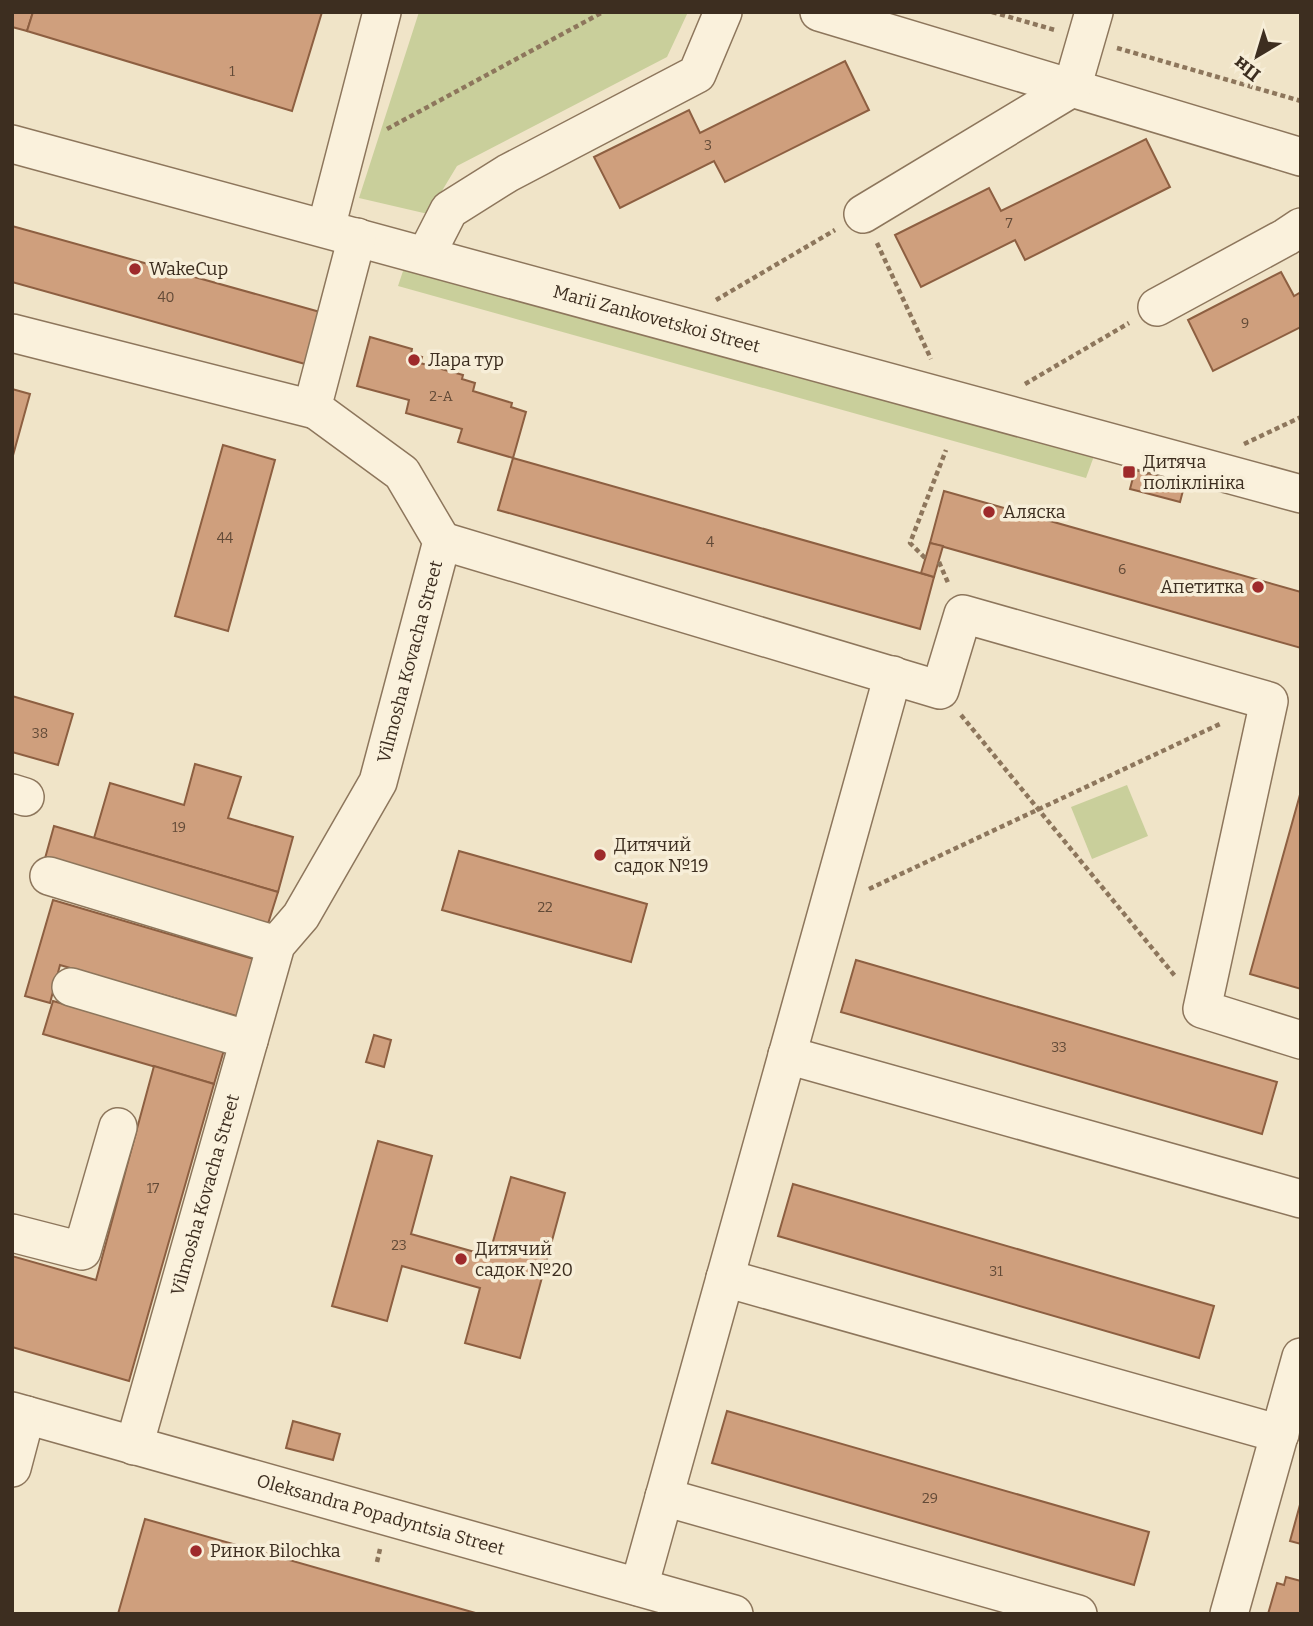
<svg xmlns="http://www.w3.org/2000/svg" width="1313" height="1626" font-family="Bitter,serif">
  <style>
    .green { fill: #c9cf9b }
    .building { fill: #cf9f7d; stroke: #8d5f41; stroke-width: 2 }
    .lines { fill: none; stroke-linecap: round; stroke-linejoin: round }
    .minor-casing { stroke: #8d765c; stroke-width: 40 }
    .path { stroke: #8d765c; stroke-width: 4.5; stroke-dasharray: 5 3.5; stroke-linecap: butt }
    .minor { stroke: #faf1dc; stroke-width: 37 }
    .poi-dot { fill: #9e2a2b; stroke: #f7eed8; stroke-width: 2.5 }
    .labels { text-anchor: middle; stroke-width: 7; stroke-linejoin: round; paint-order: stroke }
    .number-label { font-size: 14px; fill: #624a37 }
    .poi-label { font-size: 18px; fill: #3d2e20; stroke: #f7eed8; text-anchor: start }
    .street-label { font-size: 18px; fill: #3d2e20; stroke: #f7eed8 }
  </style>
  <rect width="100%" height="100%" fill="#f0e4c8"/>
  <!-- green -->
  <g class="green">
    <polygon points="419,12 688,12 667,57 457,166 428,214 359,198"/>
    <polygon points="405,265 1094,456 1086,478 398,286"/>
    <polygon points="1127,785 1148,836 1092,859 1071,807"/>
  </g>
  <!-- building -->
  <g class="building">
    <polygon points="12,12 33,12 27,31 12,27"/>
    <polygon points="33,12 322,12 292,111 27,31"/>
    <polygon points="845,61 869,110 725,182 714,161 620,208 594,157 689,110 700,133"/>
    <polygon points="1146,139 1170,187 1025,260 1015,240 921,287 895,235 989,188 1001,211"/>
    <polygon points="12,226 320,312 305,364 12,282"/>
    <polygon points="1281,272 1294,296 1301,292 1301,327 1213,371 1188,320"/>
    <polygon points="370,337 412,349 411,354 422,357 420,363 463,375 462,379 475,383 473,391 512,403 511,407 526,412 513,458 458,442 462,429 406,413 409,400 357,386"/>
    <polygon points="12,389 30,394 12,459"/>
    <polygon points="223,445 275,460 228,631 175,616"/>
    <polygon points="513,458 934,577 920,629 498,510"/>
    <polygon points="1135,470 1147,473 1142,492 1130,489"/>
    <polygon points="1147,473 1185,483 1180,502 1142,492"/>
    <polygon points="944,491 1301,592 1301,648 930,543"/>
    <polygon points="930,543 943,546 934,577 921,573"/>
    <polygon points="12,696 73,714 58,765 12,752"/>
    <polygon points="195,764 241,777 228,818 293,837 278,892 94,838 110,783 184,805"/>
    <polygon points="1301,791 1301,989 1250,974"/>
    <polygon points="54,826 278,892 267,927 44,862"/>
    <polygon points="459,851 647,904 631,962 442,910"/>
    <polygon points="53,900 257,960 240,1017 60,965 50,1003 25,996"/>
    <polygon points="856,960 1277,1082 1262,1134 841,1012"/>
    <polygon points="53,1001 224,1050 214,1084 43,1034"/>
    <polygon points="374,1035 391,1040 384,1067 366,1062"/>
    <polygon points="154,1066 214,1084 129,1381 12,1347 12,1256 96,1280"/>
    <polygon points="378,1141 432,1156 411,1234 489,1256 511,1177 565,1193 520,1358 465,1343 480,1288 402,1266 387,1321 332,1306"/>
    <polygon points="793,1184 1214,1306 1199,1358 778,1236"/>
    <polygon points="727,1411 1149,1532 1134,1585 712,1463"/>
    <polygon points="293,1421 340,1434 333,1460 286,1448"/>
    <polygon points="1301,1501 1301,1544 1290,1541"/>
    <polygon points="145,1519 370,1583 479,1614 118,1614"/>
    <polygon points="1286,1577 1301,1581 1301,1614 1268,1614 1277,1583 1284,1585"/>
  </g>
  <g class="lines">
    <defs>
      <g id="minor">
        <polyline points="819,12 1301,157"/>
        <path id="s1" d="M12,144L1301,494"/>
        <polyline points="863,214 1072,88 1094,12"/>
        <polyline points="326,228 382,12"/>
        <polyline points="426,255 449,210 508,173 697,74 723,12"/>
        <polyline points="1157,307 1286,237 1301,227"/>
        <polyline points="12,333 316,410"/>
        <polyline points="442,541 940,690 963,614 1269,701 1202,1009 1301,1040"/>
        <polyline points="12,793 25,797"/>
        <polyline points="49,876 276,945"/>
        <polyline points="71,987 249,1040"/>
        <polyline points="787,1055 1301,1199"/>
        <polyline points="12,1233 82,1251 118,1127"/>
        <polyline points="725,1278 1280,1434"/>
        <path id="s2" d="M12,1411L734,1614"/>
        <path id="s3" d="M134,1446L276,945L301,916L378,782L442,541L402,473L316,410L314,401L357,237"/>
        <polyline points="12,1468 26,1415"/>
        <polyline points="664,1497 1078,1614"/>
        <polyline points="639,1587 893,675"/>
        <polyline points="1229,1614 1301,1357"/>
      </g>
    </defs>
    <!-- minor casing -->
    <use href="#minor" class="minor-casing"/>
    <!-- path -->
    <g class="path">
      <polyline points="992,12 1055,30"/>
      <polyline points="1117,48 1301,101"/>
      <polyline points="387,129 603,12"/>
      <polyline points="877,243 931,359"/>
      <polyline points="716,300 835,230"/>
      <polyline points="1025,384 1129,323"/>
      <polyline points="1244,444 1301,417"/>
      <polyline points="925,558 910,543 946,450"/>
      <polyline points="939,562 949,585"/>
      <polyline points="961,715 1175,976"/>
      <polyline points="869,889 1222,723"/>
      <polyline points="377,1562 380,1549"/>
    </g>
    <!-- minor -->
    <use href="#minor" class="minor"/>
  </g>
  <!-- markers -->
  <g class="poi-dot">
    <circle cx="135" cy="269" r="7"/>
    <circle cx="414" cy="360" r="7"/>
    <rect x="1122" y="465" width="14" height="14" rx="3.5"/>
    <circle cx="989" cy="512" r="7"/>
    <circle cx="1258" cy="587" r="7"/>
    <circle cx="600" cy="855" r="7"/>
    <circle cx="461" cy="1259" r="7"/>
    <circle cx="196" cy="1551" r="7"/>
  </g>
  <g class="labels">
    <!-- number labels -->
    <g class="number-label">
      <text x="232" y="76">1</text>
      <text x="708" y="150">3</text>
      <text x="1009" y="228">7</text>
      <text x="166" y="302">40</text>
      <text x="1245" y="328">9</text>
      <text x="441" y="401">2-А</text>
      <text x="225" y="543">44</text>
      <text x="710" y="547">4</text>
      <text x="1122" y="574">6</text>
      <text x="40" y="738">38</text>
      <text x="179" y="832">19</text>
      <text x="545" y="912">22</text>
      <text x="1059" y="1052">33</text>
      <text x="153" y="1193">17</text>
      <text x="399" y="1250">23</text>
      <text x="996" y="1276">31</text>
      <text x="930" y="1503">29</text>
    </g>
    <!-- poi labels -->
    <g class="poi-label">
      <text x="149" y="275">WakeCup</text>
      <text x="428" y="366">Лара тур</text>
      <text x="1143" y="468">Дитяча<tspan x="1143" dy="21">поліклініка</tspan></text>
      <text x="1003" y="518">Аляска</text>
      <text x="1244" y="593" text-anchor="end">Апетитка</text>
      <text x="614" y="851">Дитячий<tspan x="614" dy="21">садок №19</tspan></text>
      <text x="475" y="1255">Дитячий<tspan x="475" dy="21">садок №20</tspan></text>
      <text x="210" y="1557">Ринок Bilochka</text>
    </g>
    <!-- street labels -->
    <g class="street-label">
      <text dy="6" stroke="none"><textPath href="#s1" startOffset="668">Marii Zankovetskoi Street</textPath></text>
      <text dy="6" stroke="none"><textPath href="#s3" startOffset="838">Vilmosha Kovacha Street</textPath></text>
      <text dy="6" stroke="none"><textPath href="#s3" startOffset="261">Vilmosha Kovacha Street</textPath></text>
      <text dy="6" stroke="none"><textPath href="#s2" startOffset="383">Oleksandra Popadyntsia Street</textPath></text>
    </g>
  </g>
  <!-- border -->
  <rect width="1313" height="1626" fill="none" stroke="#3d2e20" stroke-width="28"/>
  <!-- north arrow -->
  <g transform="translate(1257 56) rotate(218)" stroke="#f7eed8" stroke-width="5" paint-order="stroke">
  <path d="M0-5L12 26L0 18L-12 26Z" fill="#3d2e20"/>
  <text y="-10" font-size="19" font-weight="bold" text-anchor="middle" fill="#3d2e20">Пн</text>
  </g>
</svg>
